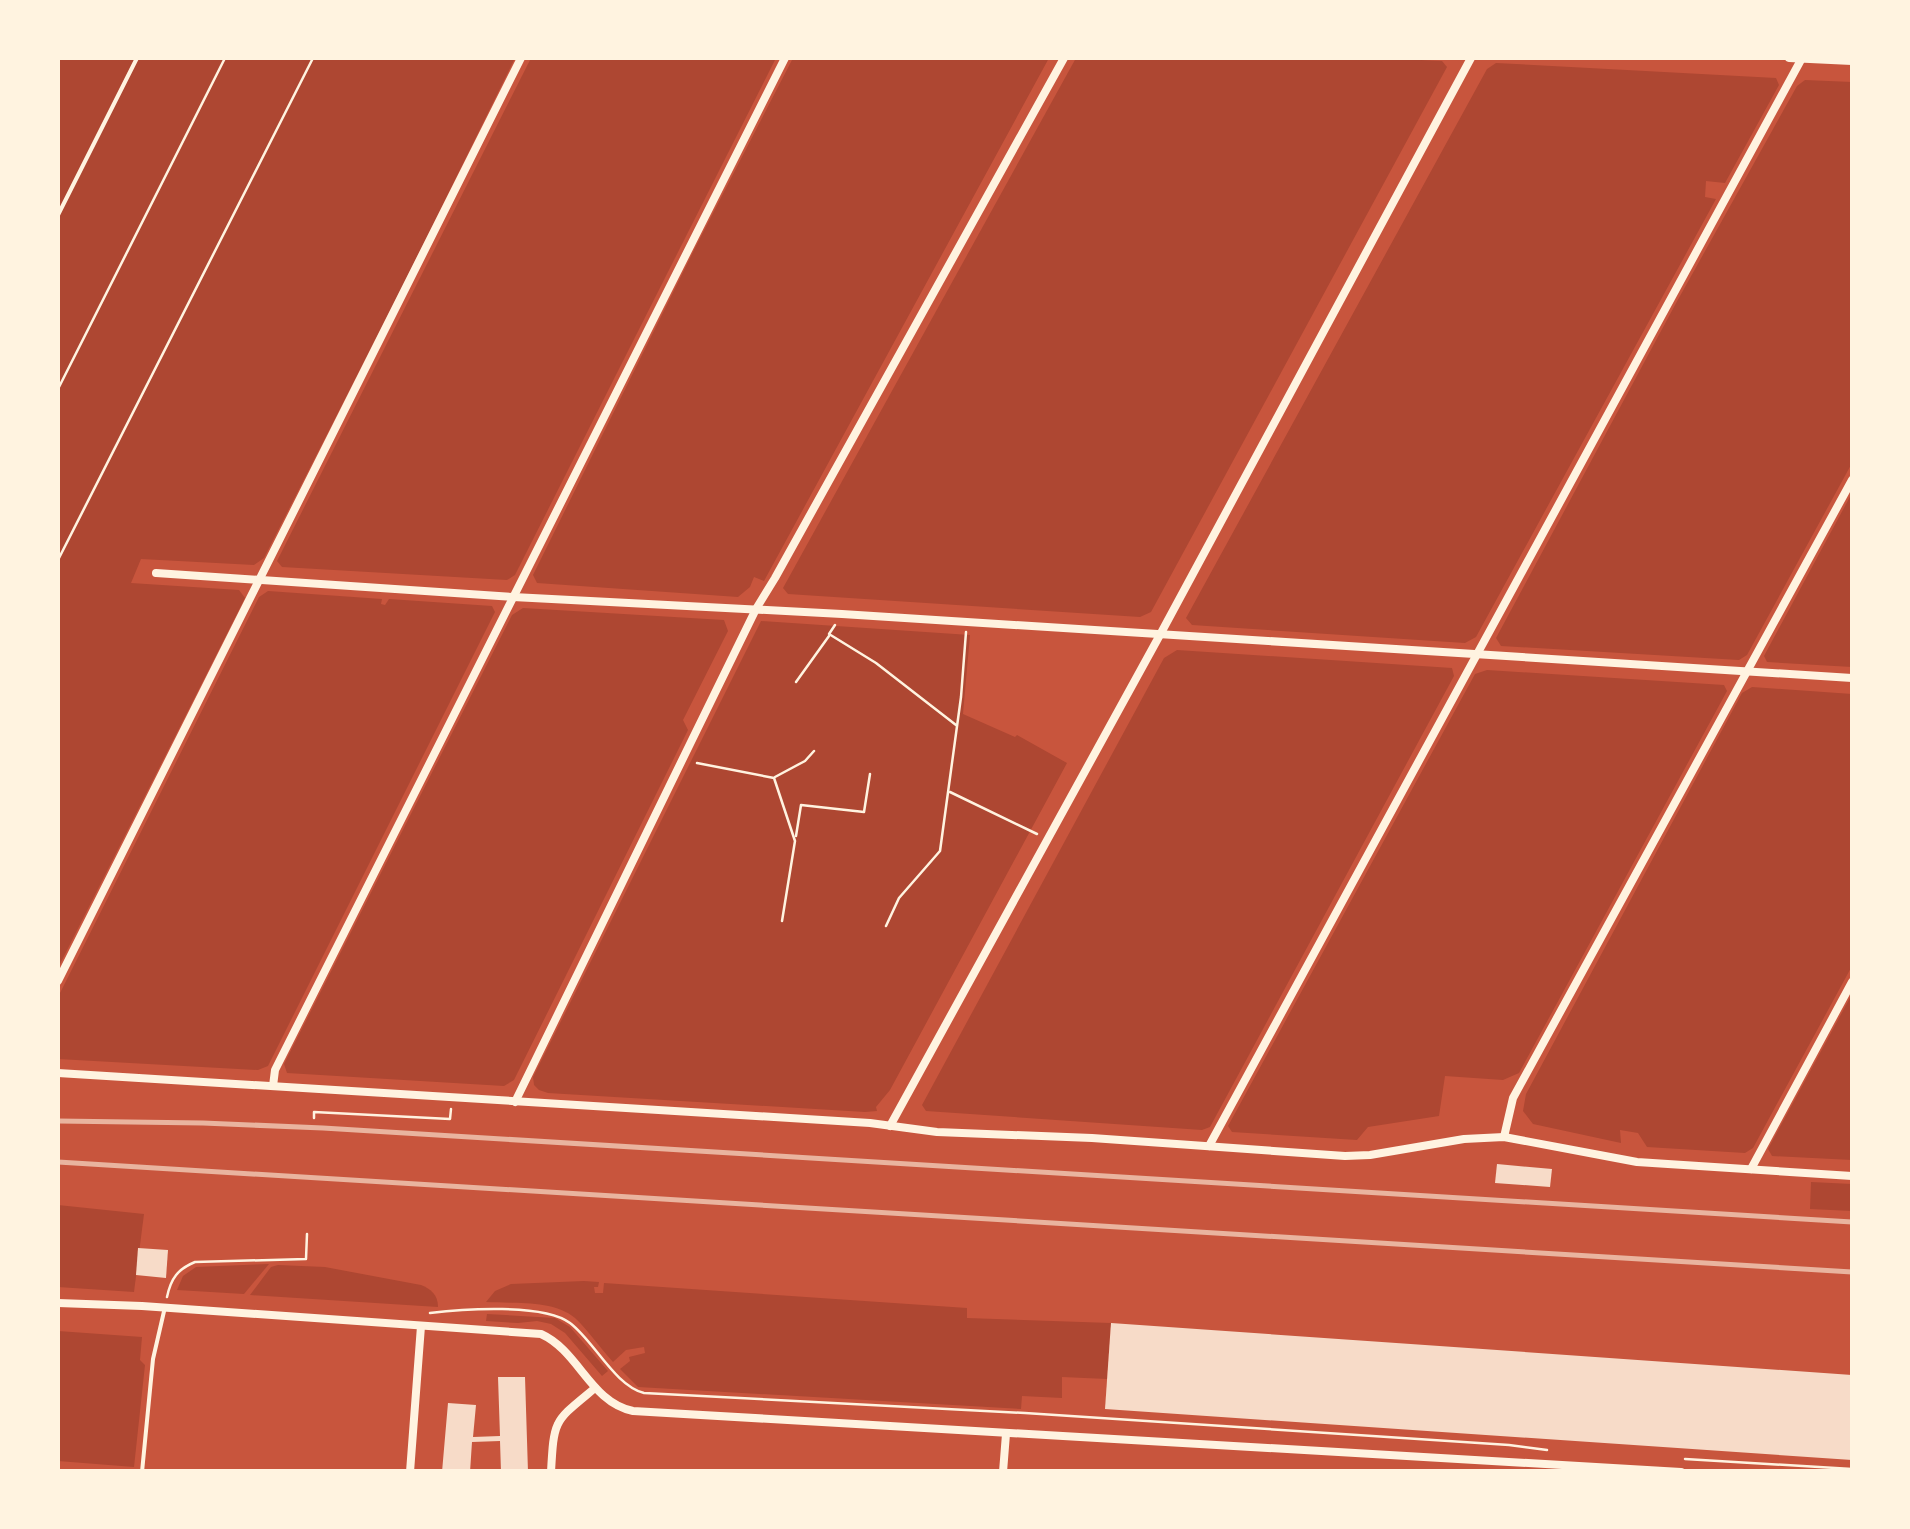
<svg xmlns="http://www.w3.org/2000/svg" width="1910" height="1529" font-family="'Public Sans',sans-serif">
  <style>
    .green { fill: #ae4732 }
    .building { fill: #f7dbc8 }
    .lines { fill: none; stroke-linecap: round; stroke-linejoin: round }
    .path { stroke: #fff3e0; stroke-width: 2.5 }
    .service { stroke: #fff3e0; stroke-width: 4 }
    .minor { stroke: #fff3e0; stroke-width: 8 }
    .rail { stroke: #e9b49f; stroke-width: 5 }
  </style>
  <rect width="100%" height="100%" fill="#c8553d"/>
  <!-- green -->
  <g class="green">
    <polygon points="58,58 515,58 402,287 264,558 254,565 141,559 131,583 239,590 245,598 58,968"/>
    <polygon points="531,58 776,58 515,575 507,580 282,567 277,561"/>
    <polygon points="793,58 1049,58 764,581 754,577 750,587 738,597 537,583 533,575 695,248"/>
    <polygon points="1076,58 1380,58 1442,61 1447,67 1151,612 1140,617 788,594 783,588"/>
    <polygon points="1496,63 1776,78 1779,85 1725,183 1706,181 1705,197 1716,199 1476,637 1465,643 1192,625 1186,618 1487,69"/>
    <polygon points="1805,80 1852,82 1852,463 1747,655 1739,660 1501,646 1496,638 1675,305 1797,86"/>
    <polygon points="1852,493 1852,667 1767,662 1764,656"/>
    <polygon points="268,591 382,599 381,604 385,605 389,599 492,606 495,612 268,1066 258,1070 58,1059 58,997 259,597"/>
    <polygon points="523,608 724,620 728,631 683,720 688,730 514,1080 504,1086 287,1073 284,1064 512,615"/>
    <polygon points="761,621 970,635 963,714 1015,737 1017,735 1067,763 890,1090 876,1107 877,1111 865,1112 548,1093 539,1090 534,1085 533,1077"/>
    <polygon points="1177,650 1452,668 1454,676 1210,1127 1202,1130 926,1111 922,1105 1164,658"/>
    <polygon points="1487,670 1724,685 1727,691 1519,1073 1503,1080 1445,1076 1439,1116 1368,1127 1357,1140 1232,1132 1228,1126 1475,674"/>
    <polygon points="1752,687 1852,694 1852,966 1753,1148 1745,1153 1647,1147 1638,1133 1620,1130 1621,1143 1533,1124 1523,1111 1526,1094 1742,693"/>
    <polygon points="1852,994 1852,1160 1772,1156 1768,1149"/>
    <polygon points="1811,1182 1852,1184 1852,1211 1810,1209"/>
    <polygon points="58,1205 144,1214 134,1292 58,1287"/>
    <polygon points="269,1264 244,1294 177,1290 183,1276 196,1267"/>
    <path d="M278,1265L325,1267L421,1285C431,1289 438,1295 438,1307L250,1295L271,1267Z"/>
    <path d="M584,1281L599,1282L598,1287H594L595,1293H603L604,1283L967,1308V1318L1111,1323L1107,1379L1062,1377V1398L1022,1396L1021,1409L638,1387L620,1369L630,1361L629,1357L645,1353L644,1347L626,1350L613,1362C600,1348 589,1331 575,1318C553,1299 513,1304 486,1302L495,1291L511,1284Z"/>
    <polygon points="487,1314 555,1318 570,1327 608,1371 602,1376 565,1333 551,1324 537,1321 518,1323 486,1321"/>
    <polygon points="58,1331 142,1337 140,1360 145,1365 134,1467 58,1461"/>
  </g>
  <!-- building -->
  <g class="building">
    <polygon points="1497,1164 1552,1169 1550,1187 1495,1183"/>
    <polygon points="138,1248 168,1250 166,1278 136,1275"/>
    <polygon points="1111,1323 1852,1375 1852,1460 1105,1409"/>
    <polygon points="498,1377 525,1377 528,1472 501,1472 500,1441 472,1442 470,1472 442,1472 448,1403 476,1405 473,1437 500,1436"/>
  </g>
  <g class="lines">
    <!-- path -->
    <g class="path">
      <polyline points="58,389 225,58"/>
      <polyline points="58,560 313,58"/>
      <polyline points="835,625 829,634 876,663 956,725"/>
      <polyline points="796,682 829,636"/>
      <polyline points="697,763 774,778 795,841 782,921"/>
      <polyline points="775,777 805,761 814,751"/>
      <polyline points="950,792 1037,834"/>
      <polyline points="796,836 801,805 864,812 870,774"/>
      <polyline points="886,926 899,898 940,851 961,697 966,632"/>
      <polyline points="314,1118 314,1112 450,1119 451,1109"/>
      <path d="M167,1297C171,1278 178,1269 195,1262L306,1259L307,1234"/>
      <path d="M430,1313C462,1309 544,1303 570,1323C594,1341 615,1386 644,1393L1025,1413L1509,1445L1547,1450"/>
      <polyline points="1685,1459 1852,1469"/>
    </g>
    <!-- service -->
    <g class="service">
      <polyline points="58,215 137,58"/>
      <polyline points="142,1472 153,1359 165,1307"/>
    </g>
    <!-- minor -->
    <g class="minor">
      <polyline points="1789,58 1852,61"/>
      <polyline points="156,573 513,597 842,614 1852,678"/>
      <polyline points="58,981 521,58"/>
      <polyline points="58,1073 870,1123 937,1132 1092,1138 1345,1156 1370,1155 1464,1139 1504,1137 1637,1162 1852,1176"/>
      <polyline points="273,1086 275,1070 785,58"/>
      <polyline points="515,1102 756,609 775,578 1064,58"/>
      <polyline points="890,1126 1161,633 1471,58"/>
      <polyline points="1504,1137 1513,1098 1852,480"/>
      <polyline points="1209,1146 1802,58"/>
      <polyline points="1751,1169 1852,982"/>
      <path d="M58,1303L142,1306L541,1334C579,1351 590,1402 633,1411L1681,1472"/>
      <polyline points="410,1472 421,1326"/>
      <path d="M551,1472C554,1418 554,1422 595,1388"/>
      <polyline points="1003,1472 1006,1434"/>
    </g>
    <!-- rail -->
    <g class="rail">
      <polyline points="58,1121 203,1123 323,1128 1852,1222"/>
      <polyline points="58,1162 1852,1272"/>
    </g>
  </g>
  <!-- border -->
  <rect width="1910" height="1529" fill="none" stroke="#fff3e0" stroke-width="120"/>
</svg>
